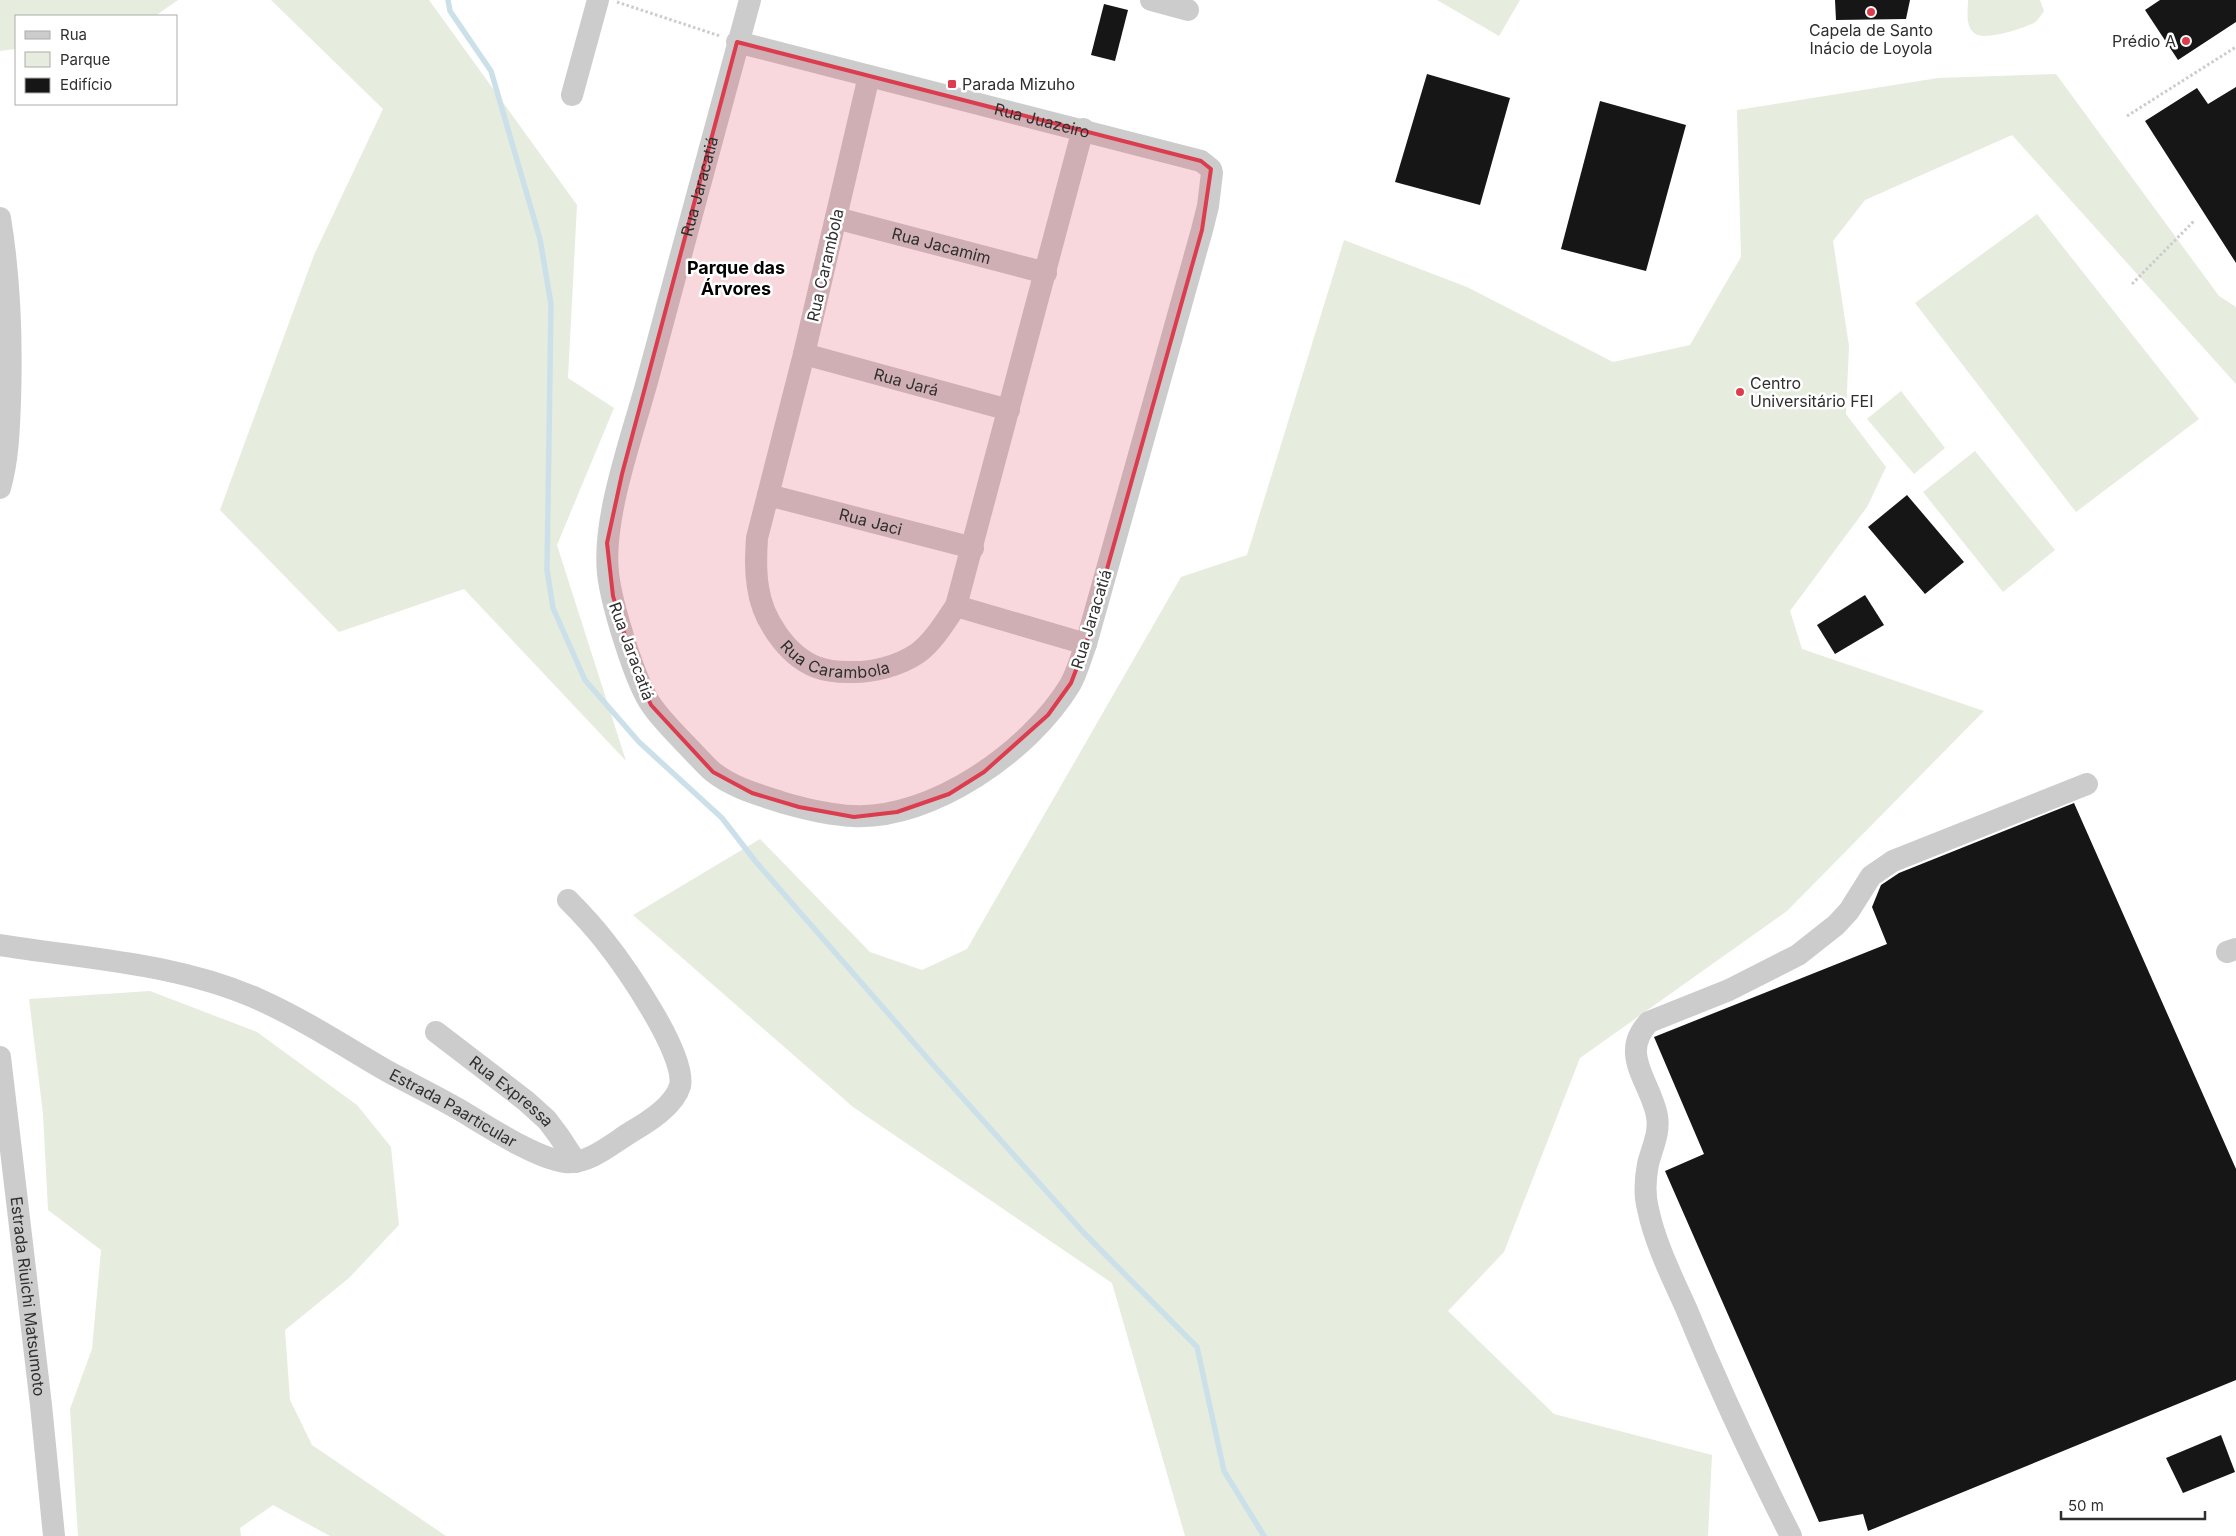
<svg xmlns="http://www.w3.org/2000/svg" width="2236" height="1536" font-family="Inter,sans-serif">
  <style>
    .green { fill: #e6ecde }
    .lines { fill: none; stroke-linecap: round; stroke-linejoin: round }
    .stream { stroke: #cce0ea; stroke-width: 5.5 }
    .building { fill: #161616 }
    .path { stroke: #ccc; stroke-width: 3; stroke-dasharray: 2.5 2.5; stroke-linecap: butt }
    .minor { stroke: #ccc; stroke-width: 22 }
    .marked { fill: #db3d4f; fill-opacity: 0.2; stroke: #db3d4f; stroke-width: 4; stroke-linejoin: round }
    .poi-dot { fill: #db3d4f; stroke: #fff; stroke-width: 2 }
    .labels { text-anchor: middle; stroke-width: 5; stroke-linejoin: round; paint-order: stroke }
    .poi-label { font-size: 16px; fill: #2f2f2f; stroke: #fff; text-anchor: start }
    .street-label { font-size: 16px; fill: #2f2f2f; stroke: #fff }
    .neighbourhood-label { font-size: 18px; font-weight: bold; fill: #000; stroke: #fff }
  </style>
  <rect width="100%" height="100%" fill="#fff"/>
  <!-- green -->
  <g class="green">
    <polygon points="0,0 178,0 155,16 16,16 16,49 0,51"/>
    <polygon points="271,0 429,0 577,205 568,378 614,408 557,545 626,761 464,589 339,632 220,510 314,255 383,109"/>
    <polygon points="1437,0 1520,0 1499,36"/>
    <path d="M1968,0H2040L2044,11C2041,15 2038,20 2034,23C2023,28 1984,42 1974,33C1965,25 1968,11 1968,0Z"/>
    <polygon points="2056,74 2219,296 2236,307 2236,384 2012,135 1865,200 1833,241 1849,346 1846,414 1886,467 1867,507 1790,611 1802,649 1984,711 1787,911 1580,1058 1504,1252 1448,1311 1554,1414 1712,1455 1708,1536 1185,1536 1112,1283 853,1107 633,915 760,839 870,952 922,970 967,949 1181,577 1247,555 1344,240 1467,287 1613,362 1690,345 1741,257 1737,110 1938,78"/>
    <polygon points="2037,214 2199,419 2076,512 1915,303"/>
    <polygon points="1901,391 1945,448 1914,474 1867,419"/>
    <polygon points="1975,451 2055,550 2003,592 1923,492"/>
    <polygon points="150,991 257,1032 357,1105 391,1147 399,1225 349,1278 285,1330 290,1400 312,1445 446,1536 330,1536 273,1505 240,1528 241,1536 78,1536 70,1409 92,1349 101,1250 48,1210 43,1114 29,999"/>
  </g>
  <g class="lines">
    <!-- stream -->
    <polyline class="stream" points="448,0 450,11 491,71 540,239 551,304 547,570 553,608 585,680 639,742 722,818 756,862 935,1067 1083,1232 1197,1347 1224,1471 1264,1536"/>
  </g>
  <!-- building -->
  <g class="building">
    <polygon points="1835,0 1910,0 1906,19 1836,20"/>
    <polygon points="2160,0 2236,0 2236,22 2178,60 2145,10"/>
    <polygon points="1104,4 1128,10 1115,61 1091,55"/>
    <polygon points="1427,74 1510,98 1480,205 1395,182"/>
    <polygon points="2236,87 2236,263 2145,121 2197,88 2208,104"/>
    <polygon points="1600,101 1686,125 1646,271 1561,249"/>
    <polygon points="1907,495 1964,562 1925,594 1868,527"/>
    <polygon points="1865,595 1884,625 1835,654 1817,625"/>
    <polygon points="2074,803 2236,1169 2236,1380 1868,1531 1863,1514 1819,1522 1665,1171 1704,1154 1654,1037 1887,944 1872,907 1881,885 1899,873"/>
    <polygon points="2221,1435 2235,1472 2183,1493 2166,1458"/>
  </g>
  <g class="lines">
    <!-- path -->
    <g class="path">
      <polyline points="617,2 720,36"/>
      <polyline points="2127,116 2236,47"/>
      <polyline points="2132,284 2194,221"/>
    </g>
    <!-- minor -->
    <g class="minor">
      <polyline points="1151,0 1188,10"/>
      <path id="s1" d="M737,42L1201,161L1211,169L1212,173L1208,206L1202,230L1086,644C1081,657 1077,673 1070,685C1030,751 932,820 853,816C830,815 805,809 784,803C760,795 733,788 713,772C707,767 701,760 695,754C681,739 664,723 652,706C635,683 611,602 608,573C602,517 633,434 648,378C682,252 715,126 750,0"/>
      <path id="s2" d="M869,76L804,354L757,538C756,554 755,570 758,587C762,618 786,655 816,667C826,671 838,672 849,672C872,673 899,666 918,653C934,641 945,622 956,606L1083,129"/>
      <polyline points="572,95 598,0"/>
      <path d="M0,218C10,279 12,340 10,401C9,429 8,460 0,488"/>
      <path id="s3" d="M836,218L1046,273"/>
      <path id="s4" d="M804,354L1009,410"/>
      <path id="s5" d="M768,495L973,548"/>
      <polyline points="956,606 1086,644"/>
      <path id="s6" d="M0,945C87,959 177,963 258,999C303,1019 344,1046 387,1071C411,1084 436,1096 460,1110C487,1126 535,1158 565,1162C588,1165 613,1143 631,1132C648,1122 674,1106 680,1086C687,1055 624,965 604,940C593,926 581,913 568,900"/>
      <polyline points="2227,952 2236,949"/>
      <path id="s7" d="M436,1032L526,1101L547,1120L559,1136L576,1162"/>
      <path id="s8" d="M0,1057L41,1405L54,1536"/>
      <path d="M1791,1536C1753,1461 1718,1386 1686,1308C1672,1277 1655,1243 1648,1209C1644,1194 1645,1180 1648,1164C1652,1148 1660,1133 1657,1116C1651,1082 1618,1054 1649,1022L1729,990L1798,955L1836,925L1849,911L1871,876L1893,861L2087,784"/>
    </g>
  </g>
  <!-- marked area -->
  <path class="marked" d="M737,42L1201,161L1211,169L1202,230L1086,644L1071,683L1048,715L984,772L949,794L897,812L854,817L799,807L752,793L713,772L651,705L635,669L613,596L607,543L622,474Z"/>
  <!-- markers -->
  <g class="poi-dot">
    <circle cx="1871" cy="12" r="5"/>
    <circle cx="2186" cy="41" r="5"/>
    <rect x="947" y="79" width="10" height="10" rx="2.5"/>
    <circle cx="1740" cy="392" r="5"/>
  </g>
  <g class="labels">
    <!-- poi labels -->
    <g class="poi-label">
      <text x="1871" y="36" text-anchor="middle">Capela de Santo<tspan x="1871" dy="18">Inácio de Loyola</tspan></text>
      <text x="2176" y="47" text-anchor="end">Prédio A</text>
      <text x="962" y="90">Parada Mizuho</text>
      <text x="1750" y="389">Centro<tspan x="1750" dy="18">Universitário FEI</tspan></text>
    </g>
    <!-- street labels -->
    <g class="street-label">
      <text dy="6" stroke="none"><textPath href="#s1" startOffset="315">Rua Juazeiro</textPath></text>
      <text dy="6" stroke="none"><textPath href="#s1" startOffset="2069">Rua Jaracatiá</textPath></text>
      <text dy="6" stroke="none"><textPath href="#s3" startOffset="109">Rua Jacamim</textPath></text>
      <text transform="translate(825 265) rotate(-77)" y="6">Rua Carambola</text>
      <text dy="6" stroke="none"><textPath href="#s4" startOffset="106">Rua Jará</textPath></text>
      <text dy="6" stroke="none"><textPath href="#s5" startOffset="106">Rua Jaci</textPath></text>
      <text transform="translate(1091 619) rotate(-73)" y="6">Rua Jaracatiá</text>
      <text dy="6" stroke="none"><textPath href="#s2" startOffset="644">Rua Carambola</textPath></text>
      <text transform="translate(632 651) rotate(70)" y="6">Rua Jaracatiá</text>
      <text dy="6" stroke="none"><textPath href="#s7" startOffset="96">Rua Expressa</textPath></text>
      <text dy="6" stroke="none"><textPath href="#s6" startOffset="488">Estrada Paarticular</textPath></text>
      <text dy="6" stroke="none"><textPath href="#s8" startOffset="241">Estrada Riuichi Matsumoto</textPath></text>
    </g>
    <!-- neighbourhood labels -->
    <g class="neighbourhood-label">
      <text x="736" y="274">Parque das<tspan x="736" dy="21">Árvores</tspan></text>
    </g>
  </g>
  <!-- legend -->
  <rect x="15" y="15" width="162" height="90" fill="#ffffff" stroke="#acacac"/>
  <rect x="25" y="31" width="25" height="8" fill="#cccccc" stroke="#acacac"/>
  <text x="60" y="40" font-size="15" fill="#2f2f2f">Rua</text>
  <rect x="25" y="52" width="25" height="15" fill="#e6ecde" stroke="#acacac"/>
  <text x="60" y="65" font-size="15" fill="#2f2f2f">Parque</text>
  <rect x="25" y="78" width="25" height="15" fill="#161616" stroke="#acacac"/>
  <text x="60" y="90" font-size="15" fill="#2f2f2f">Edifício</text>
  <!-- scale -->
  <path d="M2061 1511v8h144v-8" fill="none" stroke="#2f2f2f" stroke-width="2.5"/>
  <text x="2068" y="1511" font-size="15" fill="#2f2f2f" stroke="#ffffff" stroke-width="4" paint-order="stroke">50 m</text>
</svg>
